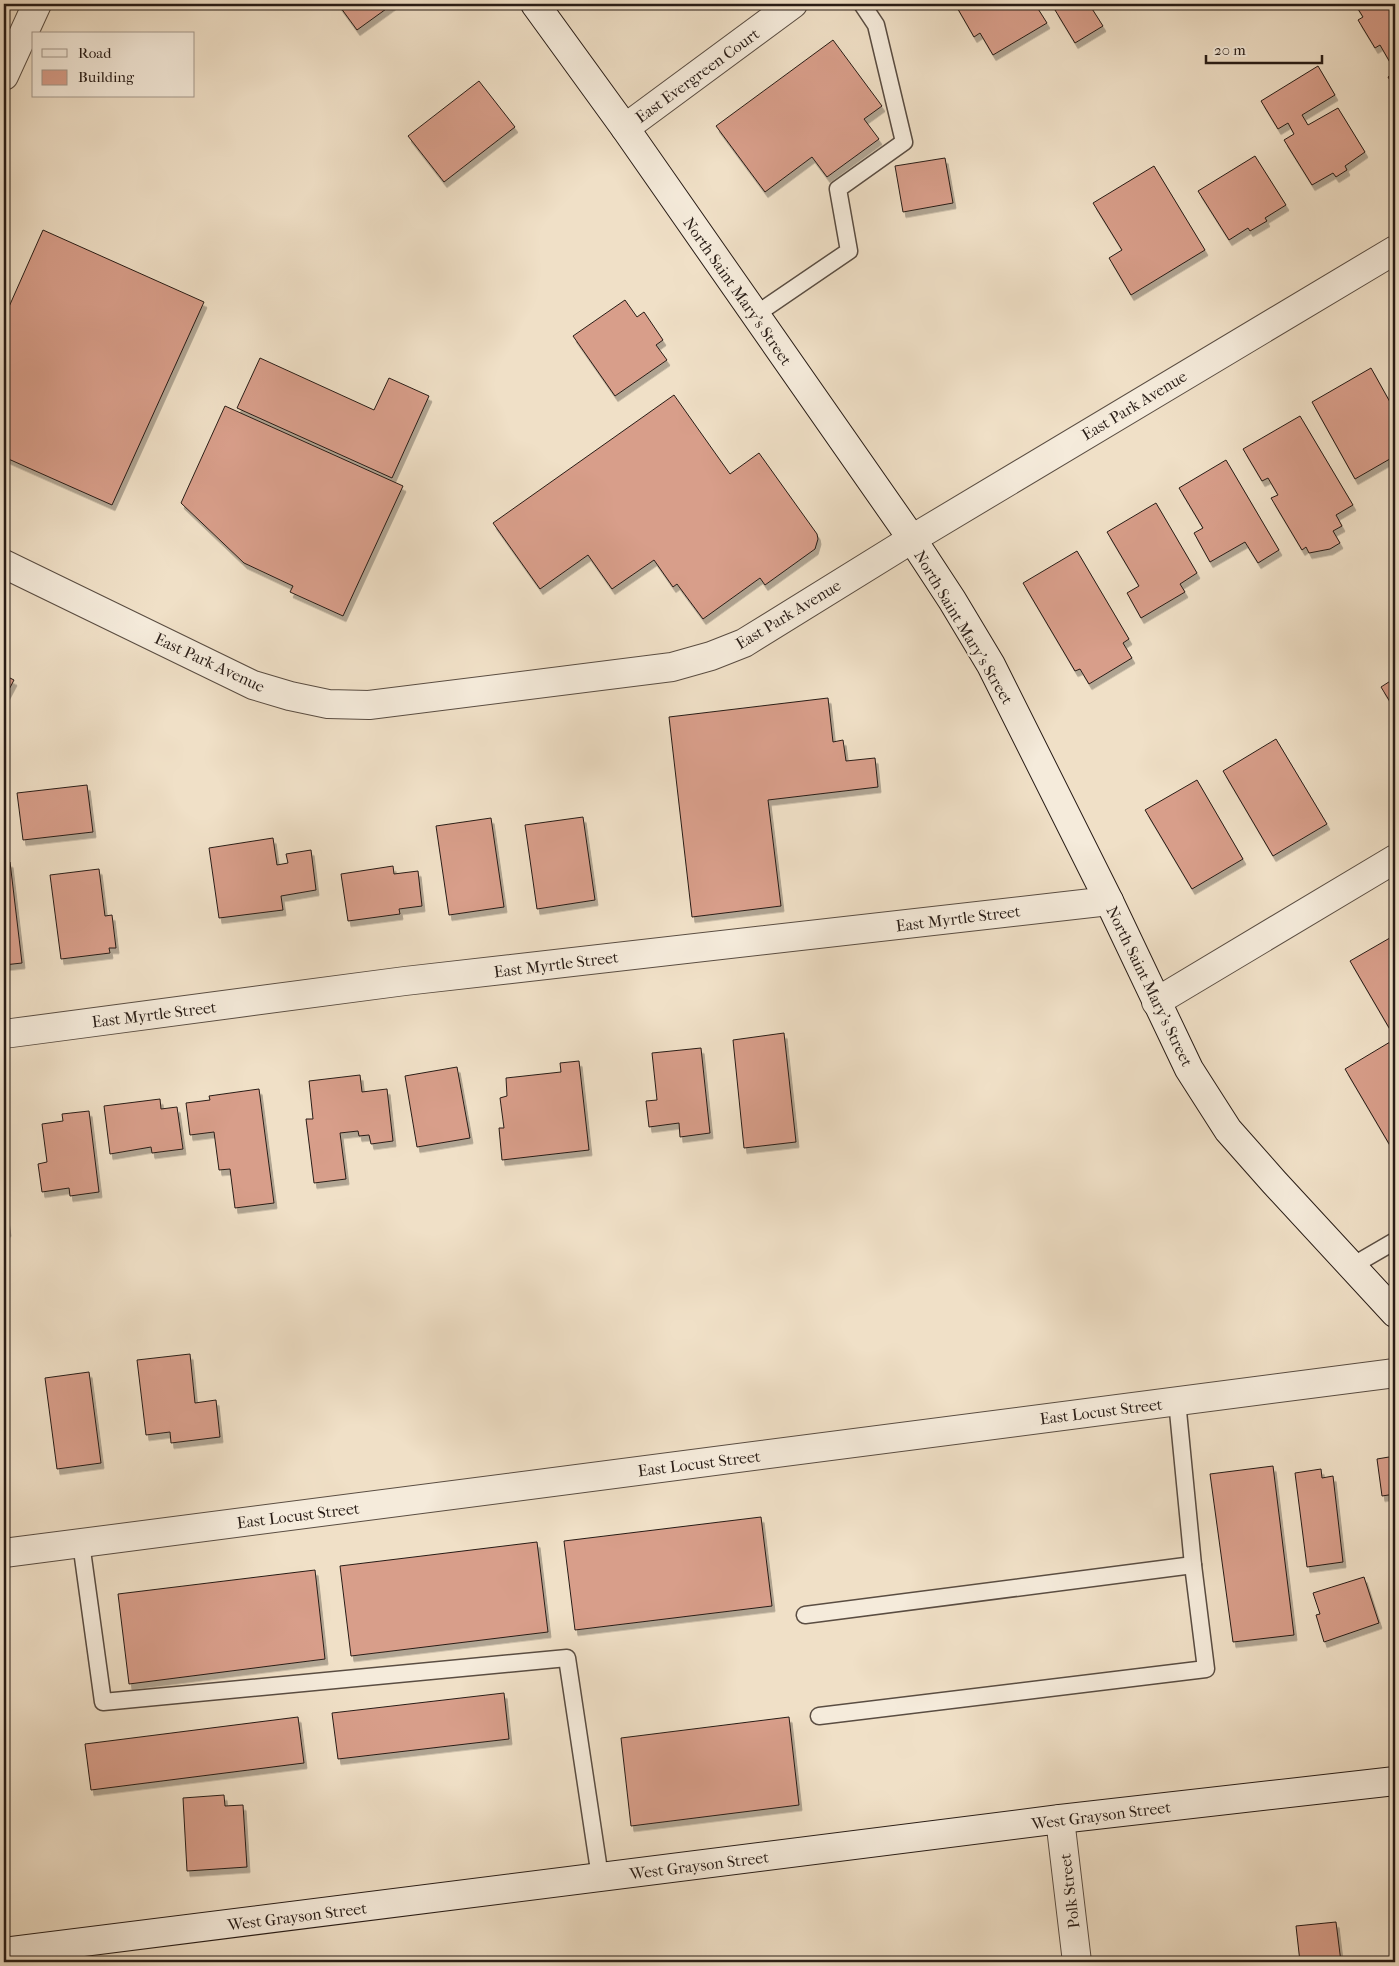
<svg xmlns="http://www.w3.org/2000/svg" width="1399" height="1966" font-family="'IM FELL French Canon',serif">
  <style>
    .building { fill: #d89e8a; stroke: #281c16; filter: url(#shadow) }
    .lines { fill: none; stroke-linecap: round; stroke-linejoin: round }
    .lane-casing { stroke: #5a4d42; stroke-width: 19 }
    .street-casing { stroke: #5a4d42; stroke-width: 30 }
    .secondary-casing { stroke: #281c16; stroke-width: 30 }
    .lane { stroke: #f5ebdb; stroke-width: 16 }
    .street { stroke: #f5ebdb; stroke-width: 28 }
    .secondary { stroke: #f5ebdb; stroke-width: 28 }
    .labels { text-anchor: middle; stroke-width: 4.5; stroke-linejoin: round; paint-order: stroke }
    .street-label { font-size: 16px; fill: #281c16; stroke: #f5ebdb }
  </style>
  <defs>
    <filter id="shadow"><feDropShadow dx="3" dy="5.5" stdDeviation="0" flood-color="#0004"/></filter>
  </defs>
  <rect width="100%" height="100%" fill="#f0e0c7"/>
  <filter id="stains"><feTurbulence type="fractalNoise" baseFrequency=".004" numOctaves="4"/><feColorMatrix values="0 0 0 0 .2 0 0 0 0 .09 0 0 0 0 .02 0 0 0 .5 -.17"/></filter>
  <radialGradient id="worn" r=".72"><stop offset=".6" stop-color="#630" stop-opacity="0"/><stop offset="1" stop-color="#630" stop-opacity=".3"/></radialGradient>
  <!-- building -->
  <g class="building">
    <polygon points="338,4 393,4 357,30"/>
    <polygon points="955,4 1035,4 1047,23 993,55 980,33 974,37"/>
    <polygon points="1065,4 1089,4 1103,26 1075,43 1055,10"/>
    <polygon points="1355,4 1395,4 1395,71 1380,45 1375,48 1358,20 1363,17"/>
    <polygon points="833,40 882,106 864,119 879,139 827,177 812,157 765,192 716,126"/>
    <polygon points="1318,66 1335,95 1302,115 1308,125 1338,108 1365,152 1345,166 1347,170 1336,177 1333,173 1312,185 1284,140 1294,134 1288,123 1278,129 1261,101"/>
    <polygon points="1395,72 1395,89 1388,77"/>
    <polygon points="479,81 515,127 444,182 408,136"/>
    <polygon points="1255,156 1286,205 1265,218 1267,221 1250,231 1248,228 1229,240 1198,191"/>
    <polygon points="945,158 953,203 903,212 895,166"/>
    <polygon points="1154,166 1205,250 1131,295 1109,258 1122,250 1093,203"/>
    <polygon points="43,230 204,302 112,505 4,457 4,318"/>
    <polygon points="625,300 637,317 644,312 663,340 656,345 667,360 615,396 573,336"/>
    <polygon points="260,358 374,410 389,378 429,396 392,478 237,408"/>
    <polygon points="1371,368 1395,411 1395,456 1355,479 1312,402"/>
    <polygon points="674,395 730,474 759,453 817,534 818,539 815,549 765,585 760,578 703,619 677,584 673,587 654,560 612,589 588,555 540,589 493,523"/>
    <polygon points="225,406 403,486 343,616 290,592 293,586 244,563 181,503"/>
    <polygon points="1300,416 1353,505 1336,515 1342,526 1333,531 1340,543 1330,549 1309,553 1306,547 1302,550 1271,498 1278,495 1268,478 1262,481 1243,449"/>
    <polygon points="1226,460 1279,550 1258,563 1245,542 1210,562 1194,533 1203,528 1179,488"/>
    <polygon points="1156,503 1197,573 1180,584 1185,592 1141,618 1127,593 1139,586 1107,532"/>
    <polygon points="1077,551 1129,639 1123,643 1132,658 1089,684 1080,669 1075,671 1023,583"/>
    <polygon points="4,675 14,680 4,699"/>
    <polygon points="1395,678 1395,710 1381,687"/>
    <polygon points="828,698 833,742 843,740 846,761 875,758 878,787 768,800 781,906 692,917 669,717"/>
    <polygon points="1276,739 1327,824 1273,856 1223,771"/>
    <polygon points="1197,780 1243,859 1192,889 1145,810"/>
    <polygon points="87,785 93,832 23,840 17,793"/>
    <polygon points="583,817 595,900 537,909 525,825"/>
    <polygon points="491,818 504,907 449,915 436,826"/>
    <polygon points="273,838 277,865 288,863 286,854 311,850 316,890 281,896 283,910 219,918 209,848"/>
    <polygon points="4,862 10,862 22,963 4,965"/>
    <polygon points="393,866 394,874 418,871 422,906 399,909 400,914 348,921 341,874"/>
    <polygon points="99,869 105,916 112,915 116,948 109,948 110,953 61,959 50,875"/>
    <polygon points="1395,935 1395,1038 1350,961"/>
    <polygon points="784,1033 796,1142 744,1148 733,1040"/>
    <polygon points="1395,1039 1395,1154 1345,1069"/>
    <polygon points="701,1048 710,1133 680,1137 679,1123 649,1127 646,1101 657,1100 652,1053"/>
    <polygon points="579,1061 589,1150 502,1160 499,1128 504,1128 500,1098 507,1096 506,1078 561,1072 560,1063"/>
    <polygon points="457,1067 470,1138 417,1147 405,1076"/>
    <polygon points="360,1075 362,1092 387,1089 393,1141 371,1144 369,1135 359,1136 358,1131 340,1133 346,1179 314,1183 306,1119 313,1119 309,1081"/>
    <polygon points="259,1089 274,1203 235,1208 230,1169 219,1170 214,1132 190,1135 186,1103 210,1100 209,1096"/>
    <polygon points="160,1099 161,1109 177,1107 183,1149 152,1153 151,1147 110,1154 104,1106"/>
    <polygon points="89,1111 99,1192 70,1196 69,1188 42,1192 38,1164 47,1162 42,1124 63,1121 62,1114"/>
    <polygon points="4,1200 8,1231 4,1232"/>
    <polygon points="190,1354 195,1403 216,1400 220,1437 171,1443 170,1432 146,1435 137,1360"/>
    <polygon points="89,1372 101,1463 57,1469 45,1378"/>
    <polygon points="1395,1456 1395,1494 1382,1496 1377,1459"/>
    <polygon points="1273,1466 1294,1635 1233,1642 1210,1474"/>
    <polygon points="1321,1469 1322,1478 1333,1476 1343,1562 1307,1567 1295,1473"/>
    <polygon points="761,1517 772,1606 575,1630 564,1541"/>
    <polygon points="537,1542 548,1632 351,1656 340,1566"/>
    <polygon points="315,1570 325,1659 129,1684 118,1594"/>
    <polygon points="1364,1577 1379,1623 1324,1642 1316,1615 1320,1614 1313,1593"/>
    <polygon points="504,1693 509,1739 338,1759 332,1713"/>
    <polygon points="298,1717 304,1763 91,1790 85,1744"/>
    <polygon points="789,1717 799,1805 631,1826 621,1738"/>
    <polygon points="224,1795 225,1806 243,1805 247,1867 187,1871 183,1798"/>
    <polygon points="1336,1922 1341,1962 1300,1962 1296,1926"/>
    <polygon points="313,1958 314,1962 277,1962"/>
  </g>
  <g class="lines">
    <defs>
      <g id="lane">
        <polyline points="755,315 849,251 838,189 904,142 876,25 862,4"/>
        <polyline points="1352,1266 1395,1241"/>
        <polyline points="81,1543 103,1702 567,1658 600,1877"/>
        <polyline points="805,1615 1193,1565"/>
        <polyline points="819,1716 1206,1669 1193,1565 1177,1401"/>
      </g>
      <g id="street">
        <polyline points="4,76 37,4"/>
        <polyline points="625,128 793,4"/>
        <polyline points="4,564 253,685 290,696 328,704 369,705 672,667 711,656 744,643 912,539 1395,250"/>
        <polyline points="1156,1002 1395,859"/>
        <polyline points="4,1034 405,981 1109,901"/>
        <polyline points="4,1553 1395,1373"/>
        <polyline points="1060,1819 1077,1962"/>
      </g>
      <g id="secondary">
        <polyline points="535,4 625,128 912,539 952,600 991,665 1109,901 1189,1069 1228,1130 1274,1182 1395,1313"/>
        <polyline points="4,1952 1060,1819 1395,1781"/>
      </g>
    </defs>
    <!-- lane casing -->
    <use href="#lane" class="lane-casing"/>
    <!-- street casing -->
    <use href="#street" class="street-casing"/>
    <!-- secondary casing -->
    <use href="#secondary" class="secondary-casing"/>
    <!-- lane -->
    <use href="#lane" class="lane"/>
    <!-- street -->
    <use href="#street" class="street"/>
    <!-- secondary -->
    <use href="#secondary" class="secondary"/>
  </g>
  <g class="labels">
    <!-- street labels -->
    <g class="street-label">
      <text transform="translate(697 75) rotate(-36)" y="6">East Evergreen Court</text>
      <text transform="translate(738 291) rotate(55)" y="6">North Saint Mary's Street</text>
      <text transform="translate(1134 405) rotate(-31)" y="6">East Park Avenue</text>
      <text transform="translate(788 614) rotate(-31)" y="6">East Park Avenue</text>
      <text transform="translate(964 627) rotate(59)" y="6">North Saint Mary's Street</text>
      <text transform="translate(210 662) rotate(25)" y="6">East Park Avenue</text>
      <text transform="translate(958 918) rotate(-7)" y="6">East Myrtle Street</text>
      <text transform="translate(556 964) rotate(-7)" y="6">East Myrtle Street</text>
      <text transform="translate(1150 986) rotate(64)" y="6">North Saint Mary's Street</text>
      <text transform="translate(154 1014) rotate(-7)" y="6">East Myrtle Street</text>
      <text transform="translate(1101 1411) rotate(-7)" y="6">East Locust Street</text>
      <text transform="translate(699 1463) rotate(-7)" y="6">East Locust Street</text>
      <text transform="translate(298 1515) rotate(-7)" y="6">East Locust Street</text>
      <text transform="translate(1101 1815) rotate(-7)" y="6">West Grayson Street</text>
      <text transform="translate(699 1865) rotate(-7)" y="6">West Grayson Street</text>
      <text transform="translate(1069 1891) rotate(-97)" y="6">Polk Street</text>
      <text transform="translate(297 1916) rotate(-7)" y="6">West Grayson Street</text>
    </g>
  </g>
  <!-- margin -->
  <rect width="1399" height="1966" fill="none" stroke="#f0e0c7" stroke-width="20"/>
  <rect x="5" y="5" width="1389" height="1956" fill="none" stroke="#281c16" stroke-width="2.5"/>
  <rect x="10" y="10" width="1379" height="1946" fill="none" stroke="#281c16"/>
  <!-- legend -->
  <rect x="32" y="32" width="162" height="65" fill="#f5ebdb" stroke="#a3988c"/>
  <rect x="42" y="49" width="25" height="8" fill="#f5ebdb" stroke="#a3988c"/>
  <text x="78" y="58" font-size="15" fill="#281c16">Road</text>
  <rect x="42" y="70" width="25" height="15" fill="#d89e8a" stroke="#a3988c"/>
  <text x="78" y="82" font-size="15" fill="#281c16">Building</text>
  <!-- scale -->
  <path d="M1206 55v8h116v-8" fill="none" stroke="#281c16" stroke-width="2.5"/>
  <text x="1214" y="55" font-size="15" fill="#281c16" stroke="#f5ebdb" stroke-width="4" paint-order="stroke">20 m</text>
  <rect width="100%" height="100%" filter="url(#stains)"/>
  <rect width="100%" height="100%" fill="url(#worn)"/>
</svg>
